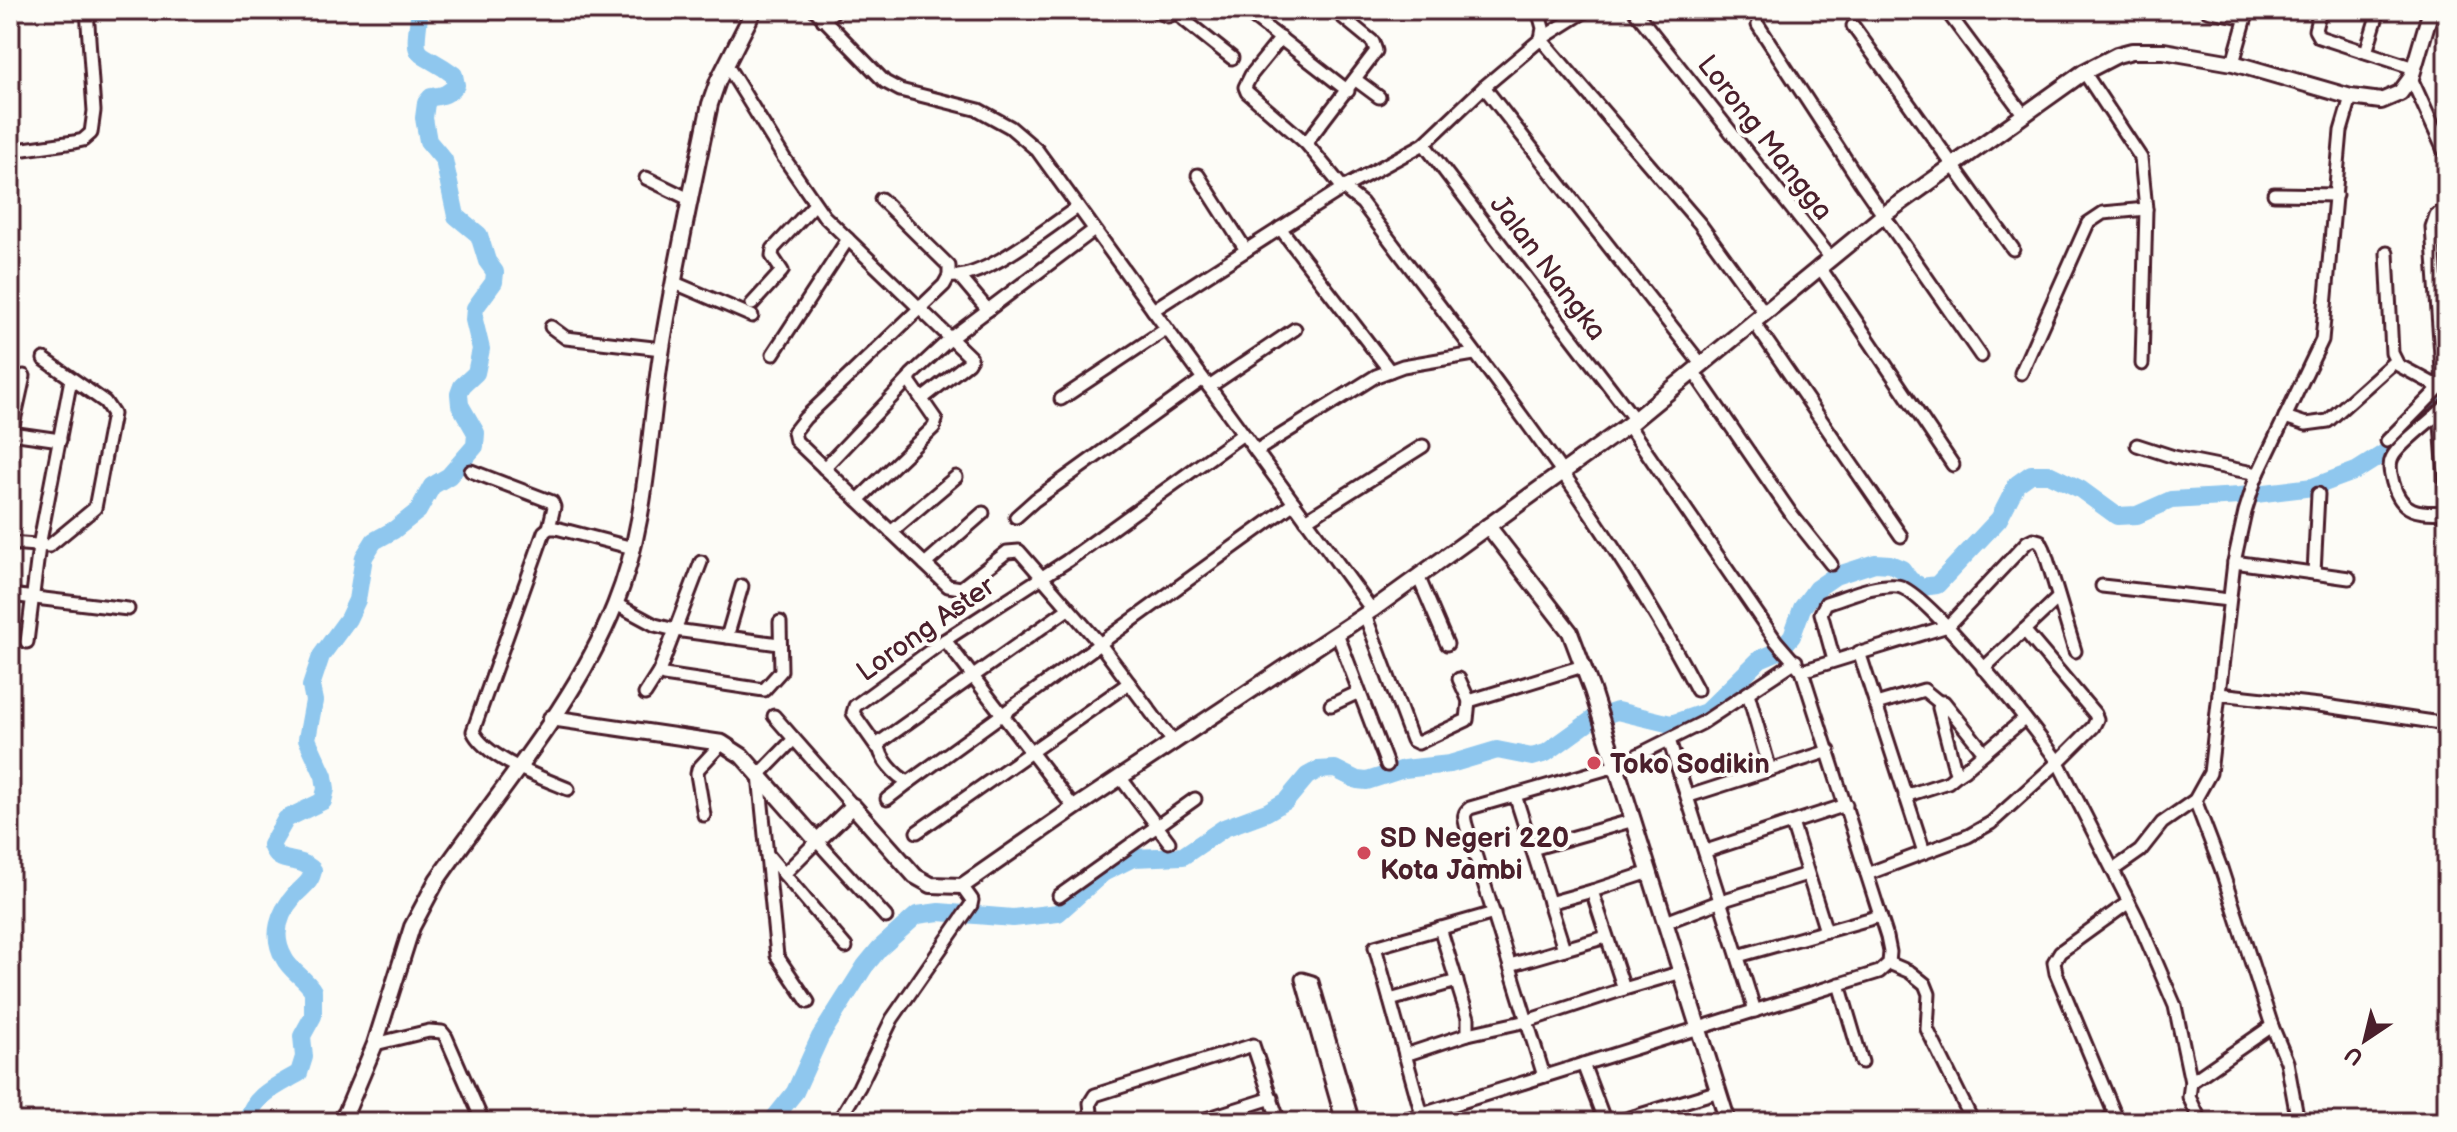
<svg xmlns="http://www.w3.org/2000/svg" width="2457" height="1132" font-family="'Balsamiq Sans',sans-serif">
  <style>
    .lines { fill: none; stroke-linecap: round; stroke-linejoin: round }
    .river { stroke: #8fc7ee; stroke-width: 18 }
    .minor-casing { stroke: #4a1f2b; stroke-width: 17 }
    .tertiary-casing { stroke: #4a1f2b; stroke-width: 20 }
    .minor { stroke: #fdfcf7; stroke-width: 11 }
    .tertiary { stroke: #fdfcf7; stroke-width: 14 }
    .poi-dot { fill: #d1495b; stroke: #fdfcf7; stroke-width: 3 }
    .labels { text-anchor: middle; stroke-width: 8; stroke-linejoin: round; paint-order: stroke }
    .street-label { font-size: 28px; fill: #4a1f2b; stroke: #fdfcf7 }
    .poi-label { font-size: 28px; font-weight: bold; fill: #4a1f2b; stroke: #fdfcf7; text-anchor: start }
  </style>
  <rect width="100%" height="100%" fill="#fdfcf7"/>
  <filter id="ink" filterUnits="userSpaceOnUse"><feTurbulence type="fractalNoise" baseFrequency=".0125" numOctaves="2"/><feDisplacementMap in="SourceGraphic" scale="16" xChannelSelector="R" yChannelSelector="G"/><feConvolveMatrix kernelMatrix="1 2 1 2 8 2 1 2 1" color-interpolation-filters="sRGB"/></filter>
  <g filter="url(#ink)">
    <g class="lines">
      <!-- river -->
      <g class="river">
        <path d="M247,1122C253,1095 277,1086 299,1073L304,1057L302,1036L313,1016V991C306,978 290,971 284,958C271,935 279,913 295,895C303,886 311,883 313,870C297,854 279,868 271,845L286,819L323,801L326,789L324,776L307,739L314,701L311,686L321,656L348,619L357,600L364,557L374,541L394,530L418,511L432,486L449,476L475,446L476,433L460,405L459,394L462,386L476,373L481,349L474,320L475,308L494,282L495,272L487,261L479,235L456,216L444,160L428,141L424,118L426,103L431,97C443,96 449,94 456,85L454,75C416,46 412,66 420,10"/>
        <polyline points="771,1122 795,1092 820,1037 865,966 879,949 917,915 939,912 1013,918 1058,913 1103,873 1133,858 1183,856 1224,828 1267,812 1286,801 1307,776 1318,770 1335,769 1357,780 1367,781 1404,769 1450,764 1497,750 1532,757 1546,753 1593,719 1617,711 1671,724 1706,712 1760,659 1779,651 1792,636 1802,608 1816,589 1835,576 1875,563 1890,564 1902,569 1910,580 1922,587 1937,585 1999,519 2017,484 2031,474 2049,474 2080,489 2117,516 2137,515 2171,500 2240,496 2313,487 2356,471 2383,454 2402,439 2447,394"/>
      </g>
      <defs>
        <g id="minor">
          <path d="M815,10L885,82L900,90L979,110L1010,127L1037,150L1153,310L1343,188L1362,203C1479,360 1606,515 1697,690"/>
          <polyline points="1154,10 1168,16 1183,11"/>
          <polyline points="1183,10 1183,19 1232,58"/>
          <polyline points="1244,10 1348,91"/>
          <polyline points="1538,10 1543,28 1541,39"/>
          <polyline points="1634,10 1830,257"/>
          <polyline points="1946,10 2024,115"/>
          <polyline points="2207,10 2246,18"/>
          <polyline points="2320,10 2315,30 2319,37 2414,68"/>
          <polyline points="823,20 836,10"/>
          <polyline points="1758,25 1861,183 1981,356"/>
          <polyline points="1853,26 2013,249"/>
          <polyline points="1281,38 1251,75 1245,87 1247,92 1306,143 1343,188 1424,144 1484,87 1541,39 1587,10"/>
          <polyline points="1541,39 1700,224 1764,312"/>
          <polyline points="2366,52 2379,10"/>
          <polyline points="2233,63 2248,10"/>
          <polyline points="726,64 784,158 824,216 971,358 968,363 922,399"/>
          <polyline points="2084,72 2141,158 2146,209 2142,364"/>
          <polyline points="2411,78 2447,157"/>
          <polyline points="1356,80 1379,97"/>
          <polyline points="1484,87 1701,364"/>
          <polyline points="1306,143 1376,51 1373,42 1334,10"/>
          <polyline points="1424,144 1635,420"/>
          <polyline points="10,151 74,142 83,140 91,133 94,111 87,10"/>
          <polyline points="1198,175 1246,250"/>
          <polyline points="646,178 691,200"/>
          <polyline points="2274,194 2336,195"/>
          <polyline points="881,199 949,266 949,276 944,285 805,418 794,432 796,441 948,586 961,588 1007,552 1019,551 1100,644 1174,743"/>
          <polyline points="1280,228 1390,371"/>
          <polyline points="2387,253 2392,353 2398,365 2439,387"/>
          <polyline points="1819,266 1953,465"/>
          <path d="M949,276C983,281 1048,227 1078,207"/>
          <polyline points="960,277 988,310"/>
          <polyline points="675,283 752,316"/>
          <polyline points="752,304 782,271 772,256 773,249 815,204"/>
          <polyline points="1153,310 1372,610"/>
          <polyline points="1753,321 1901,536"/>
          <polyline points="551,327 566,338 662,349"/>
          <polyline points="773,354 848,239"/>
          <polyline points="1693,371 1792,515 1831,564"/>
          <polyline points="2021,373 2088,223 2103,213 2146,209"/>
          <polyline points="2443,384 2432,227 2436,215 2447,210"/>
          <polyline points="1209,387 1295,329"/>
          <polyline points="1061,399 1166,329"/>
          <path d="M2447,405C2434,419 2398,444 2392,458C2388,466 2391,475 2393,483C2401,513 2419,514 2447,512"/>
          <polyline points="2440,413 2447,497"/>
          <polyline points="2285,417 2306,424 2328,421 2395,361"/>
          <polyline points="11,433 60,440"/>
          <polyline points="10,439 24,376"/>
          <polyline points="2387,441 2444,383"/>
          <polyline points="2137,445 2174,457 2258,474"/>
          <polyline points="1256,451 1376,376 1403,366 1474,354"/>
          <polyline points="824,468 909,379"/>
          <polyline points="471,471 552,502 554,507 549,528"/>
          <polyline points="858,500 934,427 936,420 909,381 911,375 952,337 1094,230"/>
          <polyline points="1016,517 1035,500 1203,379"/>
          <polyline points="1306,520 1423,446"/>
          <polyline points="891,532 956,477"/>
          <polyline points="10,543 49,546 95,508 113,414 105,402 44,359"/>
          <polyline points="701,562 659,672 664,675 764,690 781,671 780,622"/>
          <polyline points="2234,562 2349,578"/>
          <polyline points="925,564 983,513"/>
          <polyline points="2314,573 2318,494"/>
          <polyline points="1418,576 1447,644"/>
          <polyline points="2102,586 2229,600"/>
          <polyline points="10,595 128,609"/>
          <polyline points="616,604 655,625 675,630 779,644"/>
          <path d="M1068,609L879,743C878,757 896,777 909,782L1294,503"/>
          <polyline points="1365,615 1412,740 1418,743 1467,720 1469,701 1583,666"/>
          <polyline points="2024,630 2095,714 2097,719 2093,727 2058,762 2138,920 2175,1006 2191,1082 2272,1026"/>
          <polyline points="1337,633 1387,765"/>
          <polyline points="727,637 742,586"/>
          <polyline points="945,640 1074,808"/>
          <polyline points="27,642 39,546 71,379"/>
          <polyline points="1859,652 1924,852"/>
          <path d="M1834,660L1821,613L1826,603C1849,596 1873,584 1897,586C1925,588 2038,733 2058,762L1991,823L1968,836L1867,874"/>
          <polyline points="1983,669 2058,598"/>
          <polyline points="1802,671 1948,626 2027,542 2033,539 2040,541 2044,549 2075,651"/>
          <polyline points="1459,679 1469,701"/>
          <polyline points="1748,693 1770,770"/>
          <polyline points="645,694 659,672"/>
          <polyline points="2219,694 2319,705 2447,724"/>
          <polyline points="1876,704 1924,690 1940,703"/>
          <polyline points="1331,705 1359,692"/>
          <polyline points="774,716 853,806"/>
          <polyline points="794,739 759,775 777,956 808,1002"/>
          <polyline points="1669,740 1755,1011"/>
          <polyline points="877,747 853,713 855,706 945,640 1067,561 1243,434"/>
          <polyline points="1984,752 1944,702 1941,702 1939,708 1955,770 1959,773 1964,770 2024,719"/>
          <polyline points="1120,777 1169,842"/>
          <path d="M568,789C542,778 485,758 473,731L544,532L549,528H556L633,548"/>
          <polyline points="1515,795 1564,949"/>
          <polyline points="1689,796 1829,751"/>
          <polyline points="1905,796 1948,782 1959,773"/>
          <polyline points="887,799 909,782"/>
          <polyline points="2195,800 2221,868 2272,1026 2287,1062 2298,1122"/>
          <polyline points="704,815 697,774 698,769 722,743"/>
          <polyline points="1792,823 1826,931"/>
          <polyline points="917,832 1129,683"/>
          <polyline points="1532,849 1634,820"/>
          <polyline points="1706,851 1846,805"/>
          <polyline points="767,854 846,947"/>
          <polyline points="2113,870 2140,851 2162,823 2195,800 2210,773 2234,562 2245,512 2255,480 2322,340 2341,131 2351,97"/>
          <polyline points="1650,872 1592,891 1624,989 1682,972"/>
          <polyline points="784,874 817,841 886,917"/>
          <polyline points="1059,896 1195,799"/>
          <polyline points="1549,903 1592,891"/>
          <polyline points="1666,922 1721,901 1807,874"/>
          <polyline points="1738,956 1880,916"/>
          <polyline points="1889,963 1910,972 1925,984 1929,994 1927,1029 1973,1122"/>
          <polyline points="1510,965 1606,937"/>
          <polyline points="1839,984 1862,1062"/>
          <polyline points="1390,1000 1457,981"/>
          <polyline points="1468,1034 1527,1021 1624,989"/>
          <polyline points="375,1044 429,1031 442,1032 446,1037 483,1122"/>
          <polyline points="1405,1055 1468,1034 1468,1018 1440,928"/>
          <polyline points="1583,1064 1605,1122"/>
          <path d="M1544,1076L1466,825C1464,817 1463,813 1470,808L1616,766L1702,723L1796,661"/>
          <polyline points="2191,1082 2189,1097 2201,1122"/>
          <polyline points="838,1122 859,1087 892,1019 971,905 972,900 962,886"/>
          <polyline points="1092,1122 1090,1103 1095,1095 1253,1045 1279,1122"/>
          <polyline points="1196,1122 1272,1098"/>
          <polyline points="1343,1122 1302,979 1312,982 1353,1122"/>
          <polyline points="1397,1122 1879,972 1889,963 1890,952 1887,937 1802,671 1776,641 1628,425"/>
          <polyline points="1424,1122 1375,947 1494,913"/>
          <polyline points="1617,1122 1719,1091"/>
          <polyline points="2104,1122 2115,1114"/>
          <polyline points="2118,1122 2056,973 2054,962 2060,952 2129,902"/>
        </g>
        <g id="tertiary">
          <polyline points="1488,526 1570,632 1592,690 1728,1122"/>
          <polyline points="551,718 722,743 742,756 817,841 853,806 915,876 931,885 962,886 1074,808 1372,610 1628,425 1885,214 2084,72 2117,55 2132,51 2164,51 2233,63 2351,97 2381,101 2400,93 2411,78 2431,10"/>
          <path d="M339,1122L346,1113L375,1044L412,927L437,880C497,793 576,703 615,605C648,524 648,434 662,348C675,266 693,185 710,104L718,81L754,10"/>
        </g>
      </defs>
      <!-- minor casing -->
      <use href="#minor" class="minor-casing"/>
      <!-- tertiary casing -->
      <use href="#tertiary" class="tertiary-casing"/>
      <!-- minor -->
      <use href="#minor" class="minor"/>
      <!-- tertiary -->
      <use href="#tertiary" class="tertiary"/>
    </g>
  </g>
  <!-- markers -->
  <g class="poi-dot">
    <circle cx="1594" cy="763" r="8"/>
    <circle cx="1364" cy="853" r="8"/>
  </g>
  <g class="labels">
    <!-- street labels -->
    <g class="street-label">
      <text transform="translate(1766 137) rotate(52)" y="10">Lorong Mangga</text>
      <text transform="translate(1549 267) rotate(53)" y="10">Jalan Nangka</text>
      <text transform="translate(925 628) rotate(-35)" y="10">Lorong Aster</text>
    </g>
    <!-- poi labels -->
    <g class="poi-label">
      <text x="1610" y="773">Toko Sodikin</text>
      <text x="1380" y="847">SD Negeri 220<tspan x="1380" dy="32">Kota Jambi</tspan></text>
    </g>
  </g>
  <!-- margin -->
  <rect width="2457" height="1132" fill="none" stroke="#fdfcf7" stroke-width="40"/>
  <rect x="20" y="20" width="2417" height="1092" fill="none" stroke="#4a1f2b" stroke-width="3" filter="url(#ink)"/>
  <!-- north arrow -->
  <g transform="translate(2365 1040) rotate(215)" stroke="#fdfcf7" stroke-width="6" paint-order="stroke">
  <path d="M0-6L14 30L0 20L-14 30Z" fill="#4a1f2b"/>
  <text y="-12" font-size="22" font-weight="bold" text-anchor="middle" fill="#4a1f2b">U</text>
  </g>
</svg>
